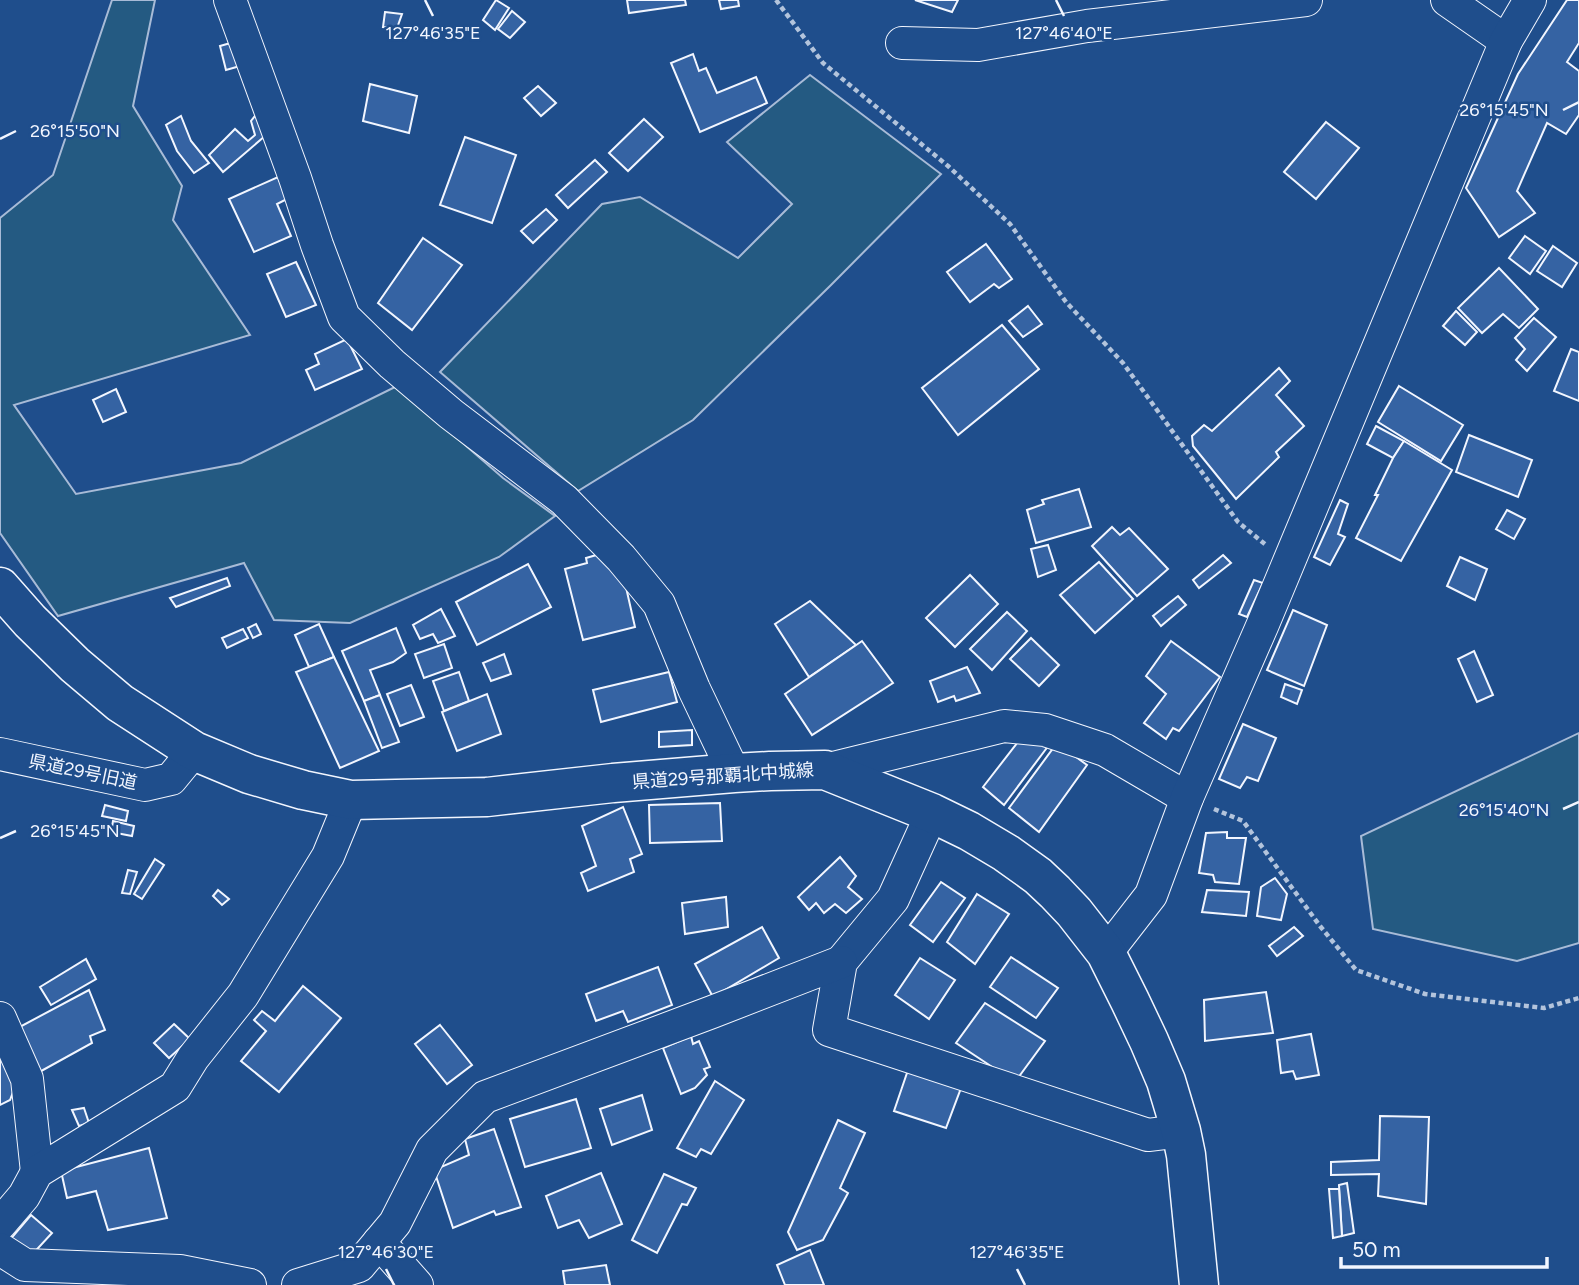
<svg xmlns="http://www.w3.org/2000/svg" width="1579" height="1285" font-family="Figtree,'Noto Sans JP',sans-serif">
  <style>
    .green { fill: #245a82; stroke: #a8bbd7; stroke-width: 2 }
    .building { fill: #3563a3; stroke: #f2f6ff; stroke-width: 2 }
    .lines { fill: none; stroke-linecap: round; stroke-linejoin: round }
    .minor-casing { stroke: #f2f6ff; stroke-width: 34 }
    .major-casing { stroke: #f2f6ff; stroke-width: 41 }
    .path { stroke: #b3c4dc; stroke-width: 4.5; stroke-dasharray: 5 3.5; stroke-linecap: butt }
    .minor { stroke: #1f4e8c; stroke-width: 32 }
    .major { stroke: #1f4e8c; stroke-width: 38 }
    .ticks { fill: none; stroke: #f2f6ff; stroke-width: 2.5 }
    .labels { text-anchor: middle; stroke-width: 5; stroke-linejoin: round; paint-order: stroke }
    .street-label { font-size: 18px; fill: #f2f6ff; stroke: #1f4e8c }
    .ticks-label { font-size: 18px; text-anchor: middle; fill: #f2f6ff; stroke: #1f4e8c; stroke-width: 5; stroke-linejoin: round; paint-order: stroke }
  </style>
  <rect width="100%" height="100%" fill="#1f4e8c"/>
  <!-- green -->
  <g class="green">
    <polygon points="112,0 155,0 133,106 182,186 173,220 250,335 14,405 76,494 241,463 397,386 503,478 555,516 499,557 350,623 274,620 244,563 58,616 0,533 0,218 53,175"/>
    <polygon points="810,75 941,174 831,285 693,420 578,491 440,372 602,204 640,197 738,258 792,204 727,142"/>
    <polygon points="1579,733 1579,943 1517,961 1373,929 1361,836"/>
  </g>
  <!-- building -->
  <g class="building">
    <polygon points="496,0 509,8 495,30 483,20"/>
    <polygon points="627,0 685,0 686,5 629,13"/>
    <polygon points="719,0 738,0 739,6 721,9"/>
    <polygon points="915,0 958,0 952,12"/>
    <polygon points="1567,0 1579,0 1579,43 1567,62 1579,71 1579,115 1566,134 1547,123 1517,191 1535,213 1499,237 1466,188 1518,74"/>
    <polygon points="512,11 525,22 510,38 498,29"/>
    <polygon points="385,12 402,14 397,28 383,27"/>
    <polygon points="234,42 240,66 226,70 220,46"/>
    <polygon points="693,54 699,71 706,68 717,93 756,77 767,103 700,132 671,63"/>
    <polygon points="370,84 417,96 409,133 363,121"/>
    <polygon points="538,86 556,103 541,116 524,98"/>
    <polygon points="181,116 191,141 209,163 194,173 177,151 166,125"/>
    <polygon points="255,116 259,119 265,136 223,172 209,155 235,129 248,141 255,135 251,121"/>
    <polygon points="644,119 663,137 628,171 609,153"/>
    <polygon points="1326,122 1359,148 1316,199 1284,172"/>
    <polygon points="465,137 516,155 492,223 440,205"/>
    <polygon points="595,160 607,172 568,208 556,195"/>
    <polygon points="278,177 287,199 277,204 291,236 254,252 229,199"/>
    <polygon points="546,209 557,220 533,243 521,231"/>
    <polygon points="1525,236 1546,251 1530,274 1509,258"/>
    <polygon points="423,238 462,265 412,330 378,303"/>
    <polygon points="986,244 1012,279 999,288 994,284 970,302 947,272"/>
    <polygon points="1553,246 1577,263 1562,287 1537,271"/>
    <polygon points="296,262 316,305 286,317 267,274"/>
    <polygon points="1499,268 1538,309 1519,328 1503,314 1482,333 1458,308"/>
    <polygon points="1028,306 1042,324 1023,337 1009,321"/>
    <polygon points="1456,311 1477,332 1465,345 1443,326"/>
    <polygon points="1534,318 1556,337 1527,371 1516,360 1525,349 1515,338"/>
    <polygon points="1002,325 1039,369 958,435 922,388"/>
    <polygon points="347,339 362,369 315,390 306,370 319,364 315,354"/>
    <polygon points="1571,349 1579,352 1579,401 1554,391"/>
    <polygon points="1279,368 1290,381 1276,395 1304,426 1276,452 1279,457 1236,499 1193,446 1192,436 1204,425 1212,431"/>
    <polygon points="1399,386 1463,425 1441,461 1378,422"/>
    <polygon points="116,389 126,412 103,422 93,400"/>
    <polygon points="1376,426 1404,441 1393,458 1367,444"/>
    <polygon points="1469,435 1532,460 1518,497 1456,472"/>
    <polygon points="1404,441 1452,470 1401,561 1356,538 1378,495 1375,495 1393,458"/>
    <polygon points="1079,489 1091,527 1036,543 1027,510 1044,504 1042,500"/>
    <polygon points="1340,500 1348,504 1338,534 1345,537 1330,565 1314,557"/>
    <polygon points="1507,510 1525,519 1514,539 1496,529"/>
    <polygon points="1112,527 1120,535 1129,528 1168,569 1137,596 1092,546"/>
    <polygon points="1048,545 1056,570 1038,577 1031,549"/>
    <polygon points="607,552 623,574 635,627 583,640 565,569 587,563 586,558"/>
    <polygon points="1223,555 1231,563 1199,588 1193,580"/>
    <polygon points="1460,557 1487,569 1475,600 1447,586"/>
    <polygon points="1099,562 1133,599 1095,633 1060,595"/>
    <polygon points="528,564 551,607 477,645 456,602"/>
    <polygon points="970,575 998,604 955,647 926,618"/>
    <polygon points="227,578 230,586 176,607 170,598"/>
    <polygon points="1254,580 1263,583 1247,617 1239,614"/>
    <polygon points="1178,596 1186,605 1161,626 1153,616"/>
    <polygon points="810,601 856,645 809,677 775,624"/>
    <polygon points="441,609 455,636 438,643 433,634 420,639 413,625"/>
    <polygon points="1293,610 1327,625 1304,686 1267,670"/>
    <polygon points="1007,612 1027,631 992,670 970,649"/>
    <polygon points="256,624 261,634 253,638 248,628"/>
    <polygon points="319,624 334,657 309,667 295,635"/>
    <polygon points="396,628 406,653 393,662 370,670 380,695 364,701 342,651"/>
    <polygon points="243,629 248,638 227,648 222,638"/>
    <polygon points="1031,638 1059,665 1039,686 1010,659"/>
    <polygon points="862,641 893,683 812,735 785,694"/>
    <polygon points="1171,641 1220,677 1179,731 1173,728 1166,739 1144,723 1166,694 1146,676"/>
    <polygon points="444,644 452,668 424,678 415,654"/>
    <polygon points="1474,651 1493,695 1477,702 1458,659"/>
    <polygon points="504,654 511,674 491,681 483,663"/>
    <polygon points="334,657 379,751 340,768 296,672"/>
    <polygon points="967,667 980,693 956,701 954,696 938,702 930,681"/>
    <polygon points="459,672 469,701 444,711 433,681"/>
    <polygon points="669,672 677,702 601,722 593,690"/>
    <polygon points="1285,684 1302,690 1297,704 1281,697"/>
    <polygon points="411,685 424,717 400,726 387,694"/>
    <polygon points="487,694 501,734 457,751 442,712"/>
    <polygon points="380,695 399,742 382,748 364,701"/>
    <polygon points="1243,724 1276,738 1258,781 1247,777 1240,788 1219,779"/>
    <polygon points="1028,729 1049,745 1004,805 983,787"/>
    <polygon points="692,730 692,745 659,747 659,732"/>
    <polygon points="1057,743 1087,765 1039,832 1009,808"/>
    <polygon points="720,803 722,841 650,843 649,805"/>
    <polygon points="105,805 128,811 126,821 102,816"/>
    <polygon points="623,807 642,854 630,859 634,872 588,891 581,873 596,866 582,826"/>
    <polygon points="113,821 134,826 132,836 111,832"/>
    <polygon points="1227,832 1227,838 1246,838 1239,884 1215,882 1213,875 1199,873 1206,833"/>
    <polygon points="840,857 856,876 848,887 862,899 846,913 835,904 824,913 816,903 809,910 798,897"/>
    <polygon points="155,859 164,865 142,899 134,894"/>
    <polygon points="128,870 137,872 130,894 122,893"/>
    <polygon points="1275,878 1287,894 1281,920 1257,916 1261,887"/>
    <polygon points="941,882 965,898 933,942 910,925"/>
    <polygon points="218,890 229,899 222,905 213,896"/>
    <polygon points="1207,890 1249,892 1246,916 1202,912"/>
    <polygon points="977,894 1009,914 975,964 947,942"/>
    <polygon points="726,897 728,927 685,934 682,903"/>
    <polygon points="762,927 779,958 713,997 695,964"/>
    <polygon points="1294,927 1303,936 1277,956 1269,946"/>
    <polygon points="1011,957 1058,988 1036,1018 990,987"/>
    <polygon points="920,958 955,980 929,1019 895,995"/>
    <polygon points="86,959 96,979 51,1005 40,987"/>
    <polygon points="658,967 672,1005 628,1022 623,1011 596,1021 586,994"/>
    <polygon points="303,986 341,1018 279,1092 241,1061 266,1031 254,1020 262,1011 275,1021"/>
    <polygon points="89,990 105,1030 90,1036 92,1043 34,1075 14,1030"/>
    <polygon points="1266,992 1273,1033 1205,1041 1204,1000"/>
    <polygon points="985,1003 1045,1041 1015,1082 956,1043"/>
    <polygon points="174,1024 190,1039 169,1058 154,1043"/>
    <polygon points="440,1025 472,1065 447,1084 415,1044"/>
    <polygon points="1311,1034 1319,1075 1296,1079 1293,1071 1281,1073 1277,1040"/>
    <polygon points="691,1036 693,1044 699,1041 710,1067 704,1069 707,1075 695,1088 681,1094 663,1048"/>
    <polygon points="0,1041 18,1079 10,1100 0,1105"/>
    <polygon points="908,1070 961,1088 946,1128 894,1111"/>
    <polygon points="715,1081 744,1100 711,1154 701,1149 696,1157 677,1148"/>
    <polygon points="642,1095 652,1130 612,1145 600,1109"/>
    <polygon points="576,1099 591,1148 525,1167 510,1119"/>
    <polygon points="84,1108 89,1123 79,1126 72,1110"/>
    <polygon points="1380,1116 1429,1117 1426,1204 1378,1196 1379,1174 1331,1175 1331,1162 1379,1160"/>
    <polygon points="838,1120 865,1133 840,1188 848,1193 823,1240 797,1250 788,1232"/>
    <polygon points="494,1129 521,1207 496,1215 494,1211 453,1228 434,1170 469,1155 465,1139"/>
    <polygon points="149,1148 167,1218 108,1230 96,1191 67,1198 61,1171"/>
    <polygon points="601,1173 622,1224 589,1238 579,1220 558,1228 546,1196"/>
    <polygon points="664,1174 696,1188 687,1205 682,1204 657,1253 632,1240"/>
    <polygon points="1347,1183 1354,1233 1342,1236 1339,1185"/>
    <polygon points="1329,1189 1339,1189 1342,1236 1333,1238"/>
    <polygon points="31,1215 52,1233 29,1258 8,1242"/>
    <polygon points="810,1250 824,1285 785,1285 777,1265"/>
    <polygon points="606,1265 610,1285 565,1285 563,1271"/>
  </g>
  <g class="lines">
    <defs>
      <g id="minor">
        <polyline points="230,0 295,178 317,245 344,317 392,364 451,414 564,500 621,558 659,604 694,689 734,773"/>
        <polyline points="1447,0 1506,41"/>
        <polyline points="902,43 978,45 1087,26 1306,0"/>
        <polyline points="0,754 145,785 171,779 194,751"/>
        <polyline points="825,770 1004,726 1045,730 1105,750 1187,798"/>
        <polyline points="932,813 893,899 841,962 829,1030 1148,1135 1181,1131"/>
        <polyline points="1106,953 1151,895 1187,798 1263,624 1506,41 1530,0"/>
        <polyline points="0,1018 27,1079 37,1172"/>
        <polyline points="0,1224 24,1196 37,1172 175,1087 193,1058 243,995 328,856 351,800"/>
        <polyline points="379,1242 417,1285"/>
        <polyline points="0,1249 25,1265 180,1271 250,1285"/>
        <polyline points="298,1285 359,1266 395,1223 432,1150 485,1097 712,1012 841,962"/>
      </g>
      <polyline id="major" points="0,587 30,621 75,665 120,703 194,751 249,774 303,790 351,800 487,797 613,783 734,773 770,771 825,770 932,813 969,831 1006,853 1038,876 1055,892 1074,912 1106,953 1130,1001 1149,1041 1166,1081 1181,1131 1186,1155 1199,1285"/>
    </defs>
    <!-- minor casing -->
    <use href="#minor" class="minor-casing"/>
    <!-- major casing -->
    <use href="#major" class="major-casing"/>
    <!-- path -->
    <g class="path">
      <polyline points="776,0 823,63 948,166 1010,224 1066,302 1123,363 1238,522 1266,545"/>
      <polyline points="1214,809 1243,821 1320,926 1356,970 1425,994 1544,1008 1579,998"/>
    </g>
    <!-- minor -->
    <use href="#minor" class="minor"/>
    <!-- major -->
    <use href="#major" class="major"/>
  </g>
  <!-- ticks -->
  <path class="ticks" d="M425,0L433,16M1056,0L1064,16M1563,110L1579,102M0,139L16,131M1563,809L1579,802M0,838L16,831M386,1269L394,1285M1017,1269L1025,1285"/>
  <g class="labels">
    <!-- street labels -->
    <g class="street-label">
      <text transform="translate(83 772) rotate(12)" y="6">県道29号旧道</text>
      <text transform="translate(723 776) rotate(-4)" y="6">県道29号那覇北中城線</text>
    </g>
  </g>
  <g class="ticks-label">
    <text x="433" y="39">127°46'35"E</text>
    <text x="1064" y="39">127°46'40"E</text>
    <text x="1504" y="116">26°15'45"N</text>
    <text x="75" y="137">26°15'50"N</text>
    <text x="1504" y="816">26°15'40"N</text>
    <text x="75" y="837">26°15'45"N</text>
    <text x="386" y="1258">127°46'30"E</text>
    <text x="1017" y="1258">127°46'35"E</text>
  </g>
  <!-- scale -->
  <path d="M1341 1257v10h206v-10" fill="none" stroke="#f2f6ff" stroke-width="3.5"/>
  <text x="1352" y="1257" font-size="21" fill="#f2f6ff" stroke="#1f4e8c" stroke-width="5" paint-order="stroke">50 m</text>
</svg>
